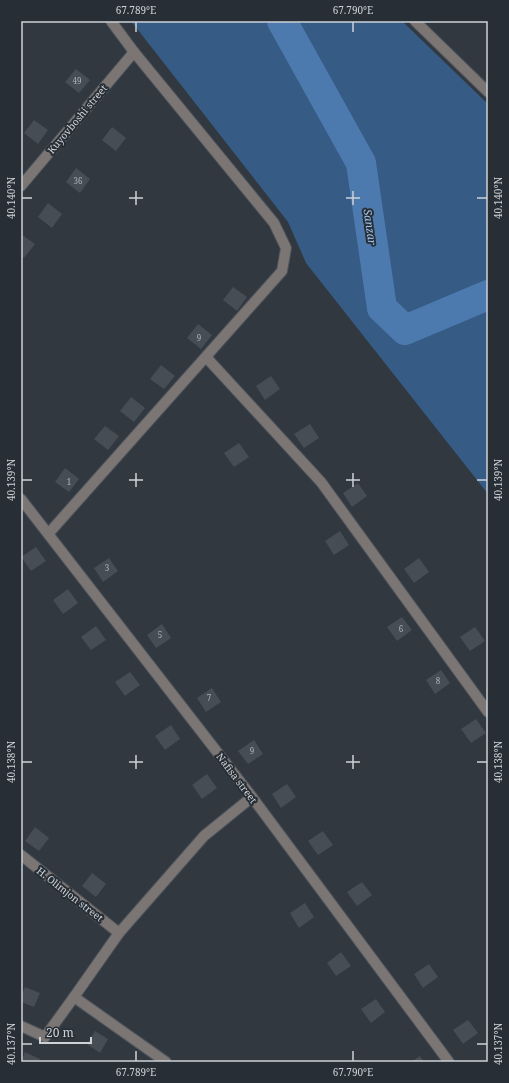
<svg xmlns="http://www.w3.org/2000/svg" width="509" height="1083" font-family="'Noto Serif',serif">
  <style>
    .green { fill: #365b85 }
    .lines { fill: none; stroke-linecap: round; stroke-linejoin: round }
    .river { stroke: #4d7aae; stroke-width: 30 }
    .building { fill: #464d55 }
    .minor-casing { stroke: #4d545b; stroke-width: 12 }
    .minor { stroke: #7b7574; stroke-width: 10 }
    .ticks { fill: none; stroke: #cdd2d7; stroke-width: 1.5 }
    .labels { text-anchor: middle; stroke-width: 4; stroke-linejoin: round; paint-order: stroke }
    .number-label { font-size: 8px; fill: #abb1b6 }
    .street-label { font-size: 10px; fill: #cdd2d7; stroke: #272e35 }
    .water-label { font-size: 11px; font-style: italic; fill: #a2c8f5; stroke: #272e35 }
    .neatline { fill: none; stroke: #cdd2d7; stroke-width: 1.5 }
    .ticks-label { font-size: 10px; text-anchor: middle; fill: #cdd2d7 }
  </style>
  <rect width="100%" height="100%" fill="#313840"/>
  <!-- green -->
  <polygon class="green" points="131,21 402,21 488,104 488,494 306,263 288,222"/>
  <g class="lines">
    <!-- river -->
    <polyline class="river" points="282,21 361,163 382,308 405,330 488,295"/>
  </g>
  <!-- building -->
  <g class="building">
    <polygon points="76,69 90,80 79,93 65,82"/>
    <polygon points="34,120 48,130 38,144 24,133"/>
    <polygon points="112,127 126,138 116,151 102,140"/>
    <polygon points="76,168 90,179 80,193 66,182"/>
    <polygon points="48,203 62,214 52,228 38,217"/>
    <polygon points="21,234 35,244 24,258 21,255"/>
    <polygon points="233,287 247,297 237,311 223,300"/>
    <polygon points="198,324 212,335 201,349 187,338"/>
    <polygon points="161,365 175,376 164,389 150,379"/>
    <polygon points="271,376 280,389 265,400 256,386"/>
    <polygon points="131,397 145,408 134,422 120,411"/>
    <polygon points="310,424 319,438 304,448 294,434"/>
    <polygon points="105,426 119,436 108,450 94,439"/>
    <polygon points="239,443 249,457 234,467 224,453"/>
    <polygon points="65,468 79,479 69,492 55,482"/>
    <polygon points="358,483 367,496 352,507 343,493"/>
    <polygon points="340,531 349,545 334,555 325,541"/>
    <polygon points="36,547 46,561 31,571 21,557"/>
    <polygon points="109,558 118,571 103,582 94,568"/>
    <polygon points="419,558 429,572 414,583 404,569"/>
    <polygon points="68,589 78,603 63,614 53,600"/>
    <polygon points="402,617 412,630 397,641 387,627"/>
    <polygon points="162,624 171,638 156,648 147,635"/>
    <polygon points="96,626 106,640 91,650 81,637"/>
    <polygon points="475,627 485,641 470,651 460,637"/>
    <polygon points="441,670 450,683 435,694 426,680"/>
    <polygon points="130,672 140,685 125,696 115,682"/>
    <polygon points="212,688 221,702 206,712 197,698"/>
    <polygon points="476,719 486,733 471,743 461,729"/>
    <polygon points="171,725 180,739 165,750 155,736"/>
    <polygon points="254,740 263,754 248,764 238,751"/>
    <polygon points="207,774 217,788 202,799 192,785"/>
    <polygon points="287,784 296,797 281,808 272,794"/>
    <polygon points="35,827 49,838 39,851 25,841"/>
    <polygon points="323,831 333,845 318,855 308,841"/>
    <polygon points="92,873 106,884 96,897 82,886"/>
    <polygon points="362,882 372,895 357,906 347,892"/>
    <polygon points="305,903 314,917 299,928 290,913"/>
    <polygon points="341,952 351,966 336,976 327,963"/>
    <polygon points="429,964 438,977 423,988 414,974"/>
    <polygon points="25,987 40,993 34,1007 21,1002 21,996"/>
    <polygon points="376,999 385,1012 371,1023 361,1009"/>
    <polygon points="468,1020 478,1033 463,1044 453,1030"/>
    <polygon points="95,1031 108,1039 100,1053 87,1044"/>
    <polygon points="25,1052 40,1059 38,1062 21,1062"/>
    <polygon points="420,1056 424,1062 411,1062"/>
  </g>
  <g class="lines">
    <defs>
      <g id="minor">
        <polyline points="415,21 488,92"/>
        <polyline points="21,186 134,52"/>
        <polyline points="206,357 321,482 488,712"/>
        <polyline points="21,499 252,797 449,1062"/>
        <polyline points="49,533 282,271 286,248 274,223 134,52 111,21"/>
        <polyline points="21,855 119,933"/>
        <polyline points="74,997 166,1062"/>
        <polyline points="21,1026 45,1037 74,997 119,933 204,836 252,797"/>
      </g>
    </defs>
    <!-- minor casing -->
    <use href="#minor" class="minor-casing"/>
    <!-- minor -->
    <use href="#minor" class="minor"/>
  </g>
  <!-- ticks -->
  <path class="ticks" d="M136,22V32M353,22V32M136,191V205M353,191V205M22,198H32M129,198H143M346,198H360M477,198H487M136,473V487M353,473V487M22,480H32M129,480H143M346,480H360M477,480H487M136,755V769M353,755V769M22,762H32M129,762H143M346,762H360M477,762H487M22,1044H32M477,1044H487M136,1051V1061M353,1051V1061"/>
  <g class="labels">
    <!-- number labels -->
    <g class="number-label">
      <text x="77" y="84">49</text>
      <text x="78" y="184">36</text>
      <text x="199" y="341">9</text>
      <text x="69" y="485">1</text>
      <text x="107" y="571">3</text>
      <text x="401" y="632">6</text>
      <text x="160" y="638">5</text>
      <text x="438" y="684">8</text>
      <text x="209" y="701">7</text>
      <text x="252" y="754">9</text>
    </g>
    <!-- street labels -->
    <g class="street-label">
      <text transform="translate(77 119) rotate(-50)" y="4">Kuyovboshi street</text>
      <text transform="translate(237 778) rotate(53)" y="4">Nafisa street</text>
      <text transform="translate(70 894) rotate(38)" y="4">H. Olimjon street</text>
    </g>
    <!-- water labels -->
    <g class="water-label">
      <text transform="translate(370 227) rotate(82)" y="4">Sanzar</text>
    </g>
  </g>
  <!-- border -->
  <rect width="509" height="1083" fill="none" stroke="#272e35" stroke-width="44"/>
  <!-- scale -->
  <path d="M40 1037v6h51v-6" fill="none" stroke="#cdd2d7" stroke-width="2"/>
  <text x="46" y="1037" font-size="12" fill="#cdd2d7" stroke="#272e35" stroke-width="3" paint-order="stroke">20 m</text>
  <rect x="22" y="22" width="465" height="1039" class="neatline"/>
  <g class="ticks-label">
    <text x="136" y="14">67.789°E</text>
    <text x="353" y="14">67.790°E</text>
    <text transform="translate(11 198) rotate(-90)" y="4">40.140°N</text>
    <text transform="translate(498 198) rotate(-90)" y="4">40.140°N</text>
    <text transform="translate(11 480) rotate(-90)" y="4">40.139°N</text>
    <text transform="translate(498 480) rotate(-90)" y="4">40.139°N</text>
    <text transform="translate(11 762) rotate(-90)" y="4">40.138°N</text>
    <text transform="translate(498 762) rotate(-90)" y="4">40.138°N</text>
    <text transform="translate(11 1044) rotate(-90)" y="4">40.137°N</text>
    <text transform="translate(498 1044) rotate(-90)" y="4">40.137°N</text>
    <text x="136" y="1076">67.789°E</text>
    <text x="353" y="1076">67.790°E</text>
  </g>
</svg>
